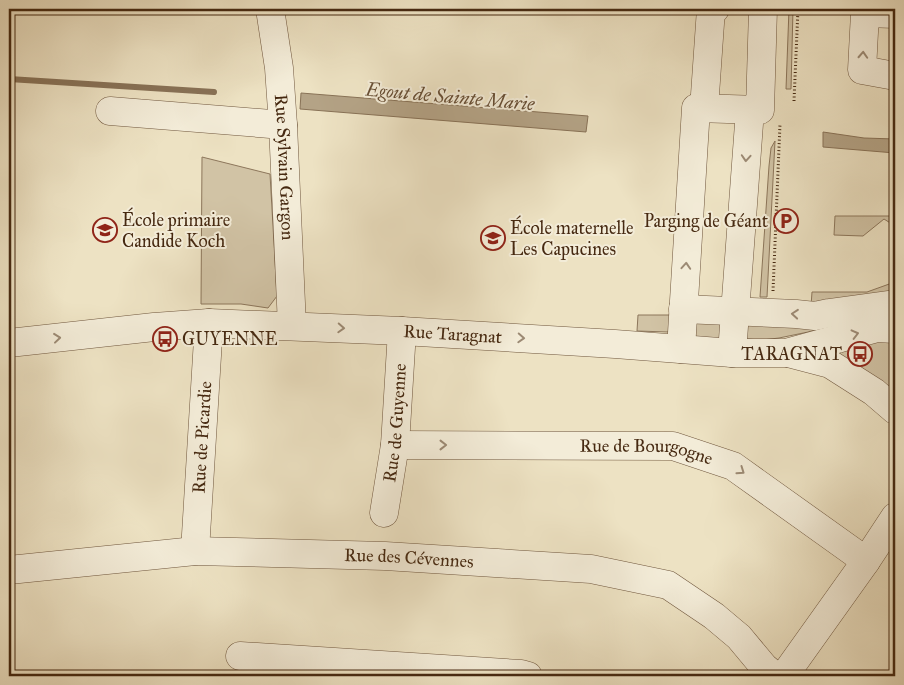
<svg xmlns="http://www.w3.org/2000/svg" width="904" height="685" font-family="'IM FELL Great Primer',serif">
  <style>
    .green { fill: #d1c3a5; stroke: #8c765b }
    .water { fill: #b4a386; stroke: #887257 }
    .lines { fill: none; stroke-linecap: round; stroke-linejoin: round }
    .stream { stroke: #887257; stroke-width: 6 }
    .minor-casing { stroke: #70573e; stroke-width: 29 }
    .path { stroke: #462911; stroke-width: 3; stroke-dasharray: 1 2.5; stroke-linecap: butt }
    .minor { stroke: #f3ecd8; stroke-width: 28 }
    .oneway { stroke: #9c8a74 }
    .labels { text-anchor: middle; stroke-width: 4; stroke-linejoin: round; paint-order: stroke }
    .street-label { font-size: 18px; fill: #462911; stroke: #f3ecd8 }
    .poi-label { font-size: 18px; fill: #462911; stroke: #f3ecd8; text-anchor: start }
    .water-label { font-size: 19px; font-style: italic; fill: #674e34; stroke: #f3ecd8 }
  </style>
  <rect width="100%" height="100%" fill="#ede2c3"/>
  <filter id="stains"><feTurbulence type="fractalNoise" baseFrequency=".004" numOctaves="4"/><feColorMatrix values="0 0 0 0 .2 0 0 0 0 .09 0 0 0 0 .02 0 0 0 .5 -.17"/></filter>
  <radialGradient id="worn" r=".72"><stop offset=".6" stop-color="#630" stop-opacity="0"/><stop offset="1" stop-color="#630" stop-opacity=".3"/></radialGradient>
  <!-- green -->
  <g class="green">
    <polygon points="789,9 793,9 791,89 786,89"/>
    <polygon points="775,141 767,297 760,297 769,166 771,148"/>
    <polygon points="202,157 270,174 277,296 268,308 241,304 201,304"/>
    <polygon points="835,216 895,216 895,226 884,219 863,236 834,235"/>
    <polygon points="895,280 895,290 867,302 811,306 812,292 867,292 892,283"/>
    <polygon points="638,315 670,315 673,325 668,332 637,331"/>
    <polygon points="696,317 721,320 720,339 695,337"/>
    <polygon points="747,319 847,324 779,338 762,340 746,339"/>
    <polygon points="895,339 895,401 817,349"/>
  </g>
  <!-- water -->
  <g class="water">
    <polygon points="301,93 588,116 586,132 300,109"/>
    <polygon points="823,132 864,138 895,139 895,153 823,147"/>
  </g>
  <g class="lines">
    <!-- stream -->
    <polyline class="stream" points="9,79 214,92"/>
    <defs>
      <g id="minor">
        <path id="s1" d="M270,9L279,68L283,125L292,326"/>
        <polyline points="895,14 865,13 862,70 895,76"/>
        <polyline points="704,109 711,9 715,9"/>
        <polyline points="110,111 283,125"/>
        <polyline points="683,309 796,314 815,316 829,313 895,304"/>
        <path id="s2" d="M9,343L154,327L209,323L402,331L615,344L732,353H786L877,328L895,329"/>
        <polyline points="681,349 696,108 760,110 763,9"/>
        <polyline points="732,353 750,110"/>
        <polyline points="788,353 830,364 874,392 895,410"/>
        <path id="s3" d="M395,445L673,446L733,466L866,561"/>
        <path id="s4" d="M384,513L395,445L402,331"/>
        <path id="s5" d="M195,551L209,323"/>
        <path id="s6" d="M9,570L195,551L385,556L591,569L668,585L714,616L739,637L764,667L775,676"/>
        <polyline points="240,656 521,674 528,676"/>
        <polyline points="784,676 866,561 895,517"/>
      </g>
    </defs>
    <!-- minor casing -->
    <use href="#minor" class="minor-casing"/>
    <!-- path -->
    <g class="path">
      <polyline points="794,101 798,9"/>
      <polyline points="773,291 780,124"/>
    </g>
    <!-- minor -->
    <use href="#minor" class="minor"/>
  </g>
  <!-- one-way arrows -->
  <defs><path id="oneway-chevron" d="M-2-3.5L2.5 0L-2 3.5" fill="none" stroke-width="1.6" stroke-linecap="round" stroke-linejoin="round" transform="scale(1.25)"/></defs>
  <g class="oneway">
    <use href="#oneway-chevron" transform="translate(863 55) rotate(-87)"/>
    <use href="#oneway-chevron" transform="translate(746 158) rotate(94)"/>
    <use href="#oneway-chevron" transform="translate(686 266) rotate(-86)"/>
    <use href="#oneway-chevron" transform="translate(795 314) rotate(-175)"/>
    <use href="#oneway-chevron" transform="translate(341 328) rotate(3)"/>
    <use href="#oneway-chevron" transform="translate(855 334) rotate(-14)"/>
    <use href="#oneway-chevron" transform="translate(57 338) rotate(-6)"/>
    <use href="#oneway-chevron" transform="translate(521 338) rotate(3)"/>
    <use href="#oneway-chevron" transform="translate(443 445)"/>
    <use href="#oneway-chevron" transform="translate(741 471) rotate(35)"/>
  </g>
  <!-- icons -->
  <defs>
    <symbol id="parking-ring" viewBox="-11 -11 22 22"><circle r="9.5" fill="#f3ecd8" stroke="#8f2418" stroke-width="1.5"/><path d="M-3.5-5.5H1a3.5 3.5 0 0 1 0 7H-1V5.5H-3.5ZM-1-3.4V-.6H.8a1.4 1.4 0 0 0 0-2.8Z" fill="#8f2418"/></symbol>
    <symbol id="school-ring" viewBox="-11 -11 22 22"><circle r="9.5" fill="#f3ecd8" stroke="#8f2418" stroke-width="1.5"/><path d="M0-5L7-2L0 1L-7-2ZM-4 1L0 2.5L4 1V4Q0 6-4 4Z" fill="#8f2418"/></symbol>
    <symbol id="bus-ring" viewBox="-11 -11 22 22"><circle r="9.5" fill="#f3ecd8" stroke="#8f2418" stroke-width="1.5"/><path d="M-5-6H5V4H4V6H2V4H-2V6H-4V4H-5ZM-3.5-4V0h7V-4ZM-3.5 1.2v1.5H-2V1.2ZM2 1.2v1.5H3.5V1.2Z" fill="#8f2418"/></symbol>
  </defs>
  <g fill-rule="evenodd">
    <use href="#parking-ring" x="772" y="207" width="28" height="28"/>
    <use href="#school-ring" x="91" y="216" width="28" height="28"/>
    <use href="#school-ring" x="479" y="224" width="28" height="28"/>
    <use href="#bus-ring" x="151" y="325" width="28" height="28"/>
    <use href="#bus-ring" x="846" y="340" width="28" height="28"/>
  </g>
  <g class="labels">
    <!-- street labels -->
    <g class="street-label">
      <text dy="6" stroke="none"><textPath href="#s1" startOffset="159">Rue Sylvain Gargon</textPath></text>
      <text dy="6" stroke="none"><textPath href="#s2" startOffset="445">Rue Taragnat</textPath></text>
      <text dy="6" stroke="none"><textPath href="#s4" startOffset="91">Rue de Guyenne</textPath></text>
      <text dy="6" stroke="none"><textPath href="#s5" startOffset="114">Rue de Picardie</textPath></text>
      <text dy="6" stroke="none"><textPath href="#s3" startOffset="252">Rue de Bourgogne</textPath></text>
      <text dy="6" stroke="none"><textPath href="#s6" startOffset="401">Rue des Cévennes</textPath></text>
    </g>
    <!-- poi labels -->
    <g class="poi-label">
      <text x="122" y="226">École primaire<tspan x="122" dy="21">Candide Koch</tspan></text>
      <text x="768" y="227" text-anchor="end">Parging de Géant</text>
      <text x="510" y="234">École maternelle<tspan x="510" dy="21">Les Capucines</tspan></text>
      <text x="182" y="345">GUYENNE</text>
      <text x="842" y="360" text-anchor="end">TARAGNAT</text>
    </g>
    <!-- water labels -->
    <g class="water-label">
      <text transform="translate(450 96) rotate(5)" y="7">Egout de Sainte Marie</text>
    </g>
  </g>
  <!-- margin -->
  <rect width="904" height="685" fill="none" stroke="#ede2c3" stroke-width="30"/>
  <rect x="10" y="10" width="884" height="665" fill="none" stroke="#462911" stroke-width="2.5"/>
  <rect x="15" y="15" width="874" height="655" fill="none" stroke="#462911"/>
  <rect width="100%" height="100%" filter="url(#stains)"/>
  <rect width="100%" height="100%" fill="url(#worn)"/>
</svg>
